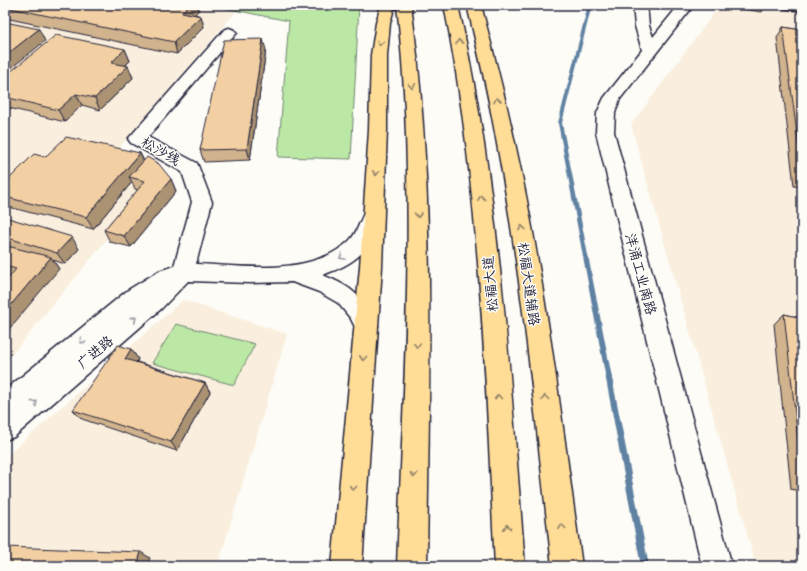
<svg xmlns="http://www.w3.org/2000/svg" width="807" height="571" font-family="'Playpen Sans','LXGW WenKai TC',sans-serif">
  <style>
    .built { fill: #faefde }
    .green { fill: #bce8a5; stroke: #6f8570 }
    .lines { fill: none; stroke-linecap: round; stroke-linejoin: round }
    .stream { fill: #5f81a2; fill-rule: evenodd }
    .minor-casing { stroke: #22223b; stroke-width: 3 }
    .major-casing { stroke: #22223b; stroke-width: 3 }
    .minor { fill: #fdfcf7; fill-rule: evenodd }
    .major { fill: #ffdd96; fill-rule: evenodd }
    .wall { fill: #d1b38d; stroke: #22223b }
    .shaded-wall { fill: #aa9273; stroke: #22223b }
    .building { fill: #f3d0a4; stroke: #22223b }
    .oneway { stroke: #908068 }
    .oneway2 { stroke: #9a9aa2 }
    .labels { text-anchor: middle; stroke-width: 3; stroke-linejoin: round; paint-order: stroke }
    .street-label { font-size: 14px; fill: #22223b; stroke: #fdfcf7 }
  </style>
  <rect width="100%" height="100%" fill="#fdfcf7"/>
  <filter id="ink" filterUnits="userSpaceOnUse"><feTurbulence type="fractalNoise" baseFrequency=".025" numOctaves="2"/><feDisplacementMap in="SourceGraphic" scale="8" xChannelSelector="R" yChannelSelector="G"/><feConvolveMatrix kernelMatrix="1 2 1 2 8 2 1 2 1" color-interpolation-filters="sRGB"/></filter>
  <g filter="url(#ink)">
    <!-- built -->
    <g class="built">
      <polygon points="5,5 209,5 237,11 120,147 164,170 5,363"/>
      <polygon points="720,5 802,5 802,566 756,566 631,125"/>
      <polygon points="183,300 287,334 218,566 5,566 5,457"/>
    </g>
    <!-- green -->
    <g class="green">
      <polygon points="209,5 359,5 351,159 278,157 289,21"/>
      <polygon points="176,324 255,344 234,385 152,363"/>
    </g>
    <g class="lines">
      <!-- stream -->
      <polygon class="stream" points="588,5 592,5 562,123 649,566 641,566 558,123"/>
      <defs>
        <g id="minor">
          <polygon points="633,5 647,5 649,26 653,37 679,5 694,5 620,99 615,113 614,132 732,566 702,566 596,132 597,113 604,98 642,50 635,26"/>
          <path d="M229,28L234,30L237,33L234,36L148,137L197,163L199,168L212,202L196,264C243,266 313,277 350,240C358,232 360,219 366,210L373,208L380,210L383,215C370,250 358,263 322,275C352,286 364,298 378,326L374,333L366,336L358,333L351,319L338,303L319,292L292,282L250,283L188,281L161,309L14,437L5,440V390L128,290L159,271L174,266L192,202L182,172L131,143L128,139L224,30Z"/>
        </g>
        <g id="major">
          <polygon points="381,5 395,5 390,23 387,55 387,130 382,267 362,566 332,566 360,267 369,130 371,55 376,23"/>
          <path d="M397,5H411C436,191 429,379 427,566H397C404,379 417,191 397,5Z"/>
          <path d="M444,5H458C500,189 510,379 525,566H495C485,379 481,189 444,5Z"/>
          <path d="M467,5H481C493,51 505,96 515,143C546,282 562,425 582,566H552C536,425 523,283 497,144C489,97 478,51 467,5Z"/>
        </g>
      </defs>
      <!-- minor casing -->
      <use href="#minor" class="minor-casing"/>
      <!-- major casing -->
      <use href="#major" class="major-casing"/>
      <!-- minor -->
      <use href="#minor" class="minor"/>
      <!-- major -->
      <use href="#major" class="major"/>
    </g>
    <!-- wall -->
    <g class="wall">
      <polygon points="5,5 198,5 199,10 195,14 201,16 204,27 177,54 5,18"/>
      <polygon points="717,5 765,5 762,12"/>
      <polygon points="783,5 802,5 802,12 783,9"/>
      <polygon points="783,27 802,30 802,187 794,186 777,38"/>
      <polygon points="125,49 130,61 125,66 128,66 133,78 100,110 82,105 65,122 5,107 5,76"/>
      <polygon points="266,50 250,160 204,162 200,150"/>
      <polygon points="140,153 144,161 171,179 176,191 131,247 110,242 104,230 138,190 135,189 132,182 93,229 5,206 5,183 45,157"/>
      <polygon points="5,217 79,249 65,264 53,260 59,269 10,276 5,275 5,253 11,247 5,245"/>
      <polygon points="784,314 802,318 802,492 791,489 774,324"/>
      <polygon points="131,349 138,359 137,362 205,383 210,392 177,451 82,419 73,410"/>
    </g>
    <!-- shaded-wall -->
    <g class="shaded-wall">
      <polygon points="189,5 198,5 199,10 186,23 182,12"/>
      <polygon points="201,16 204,27 177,54 174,42"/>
      <polygon points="39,29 45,41 5,73 5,56"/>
      <polygon points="263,39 266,50 250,160 247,149"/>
      <polygon points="125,49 130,61 116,74 111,63"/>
      <polygon points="128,66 133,78 100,110 95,98"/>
      <polygon points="76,94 82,105 65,122 58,110"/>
      <polygon points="140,153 145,165 129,177 132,182 93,229 86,217"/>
      <polygon points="171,179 176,191 131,247 124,236"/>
      <polygon points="72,237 79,249 65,264 57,253"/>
      <polygon points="51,257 59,269 5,334 5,312"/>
      <polygon points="131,349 138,359 132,369 125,359"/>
      <polygon points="205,383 210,392 177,451 171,442"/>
      <polygon points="141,552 150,558 147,566 137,566"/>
    </g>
    <!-- building -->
    <g class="building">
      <polygon points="5,5 189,5 182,12 201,16 174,42 5,7"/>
      <polygon points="5,22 39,29 5,56"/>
      <polygon points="783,27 802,30 802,172"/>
      <polygon points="56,35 125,49 111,63 128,66 95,98 76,94 58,110 5,97 5,76"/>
      <polygon points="263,39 247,149 200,150 224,40"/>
      <polygon points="66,137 140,153 86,217 5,197 5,183 34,154 45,157"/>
      <polygon points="147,157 159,164 171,179 124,236 104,230 145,181 129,177"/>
      <polygon points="5,217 72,237 57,253 5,237"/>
      <polygon points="11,247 51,257 5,312 5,282 16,269 5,266 5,253"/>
      <polygon points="784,314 802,318 802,475"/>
      <polygon points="118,345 131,349 125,359 205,383 171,442 73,410"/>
      <polygon points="5,547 141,552 137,566 5,566"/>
    </g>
    <!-- one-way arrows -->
    <defs><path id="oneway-chevron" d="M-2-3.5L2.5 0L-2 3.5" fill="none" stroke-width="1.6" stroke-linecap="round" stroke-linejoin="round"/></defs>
    <g class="oneway">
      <use href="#oneway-chevron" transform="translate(459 42) rotate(-101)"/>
      <use href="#oneway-chevron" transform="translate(380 43) rotate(95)"/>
      <use href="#oneway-chevron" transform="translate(412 86) rotate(86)"/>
      <use href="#oneway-chevron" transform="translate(497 100) rotate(-102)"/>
      <use href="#oneway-chevron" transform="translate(376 173) rotate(93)"/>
      <use href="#oneway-chevron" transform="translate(481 198) rotate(-97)"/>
      <use href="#oneway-chevron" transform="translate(418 215) rotate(89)"/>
      <use href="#oneway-chevron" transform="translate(522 228) rotate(-100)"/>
      <use href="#oneway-chevron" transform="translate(417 345) rotate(91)"/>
      <use href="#oneway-chevron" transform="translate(363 358) rotate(95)"/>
      <use href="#oneway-chevron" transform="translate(498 397) rotate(-94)"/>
      <use href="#oneway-chevron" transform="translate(545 398) rotate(-98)"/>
      <use href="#oneway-chevron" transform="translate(414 475) rotate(91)"/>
      <use href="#oneway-chevron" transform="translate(353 488) rotate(95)"/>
      <use href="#oneway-chevron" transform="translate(507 527) rotate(-94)"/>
      <use href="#oneway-chevron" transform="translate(562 527) rotate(-98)"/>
    </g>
    <g class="oneway2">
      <use href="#oneway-chevron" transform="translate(342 257) rotate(150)"/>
      <use href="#oneway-chevron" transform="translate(134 319) rotate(-40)"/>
      <use href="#oneway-chevron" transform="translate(82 341) rotate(140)"/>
      <use href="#oneway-chevron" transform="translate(35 403) rotate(-40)"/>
    </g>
  </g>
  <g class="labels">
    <!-- street labels -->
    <g class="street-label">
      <text transform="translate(161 151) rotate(30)" y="5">松沙线</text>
      <text transform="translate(641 274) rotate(75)" y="5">洋涌工业南路</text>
      <text transform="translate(490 284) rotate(-95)" y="5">松福大道</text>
      <text transform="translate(529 284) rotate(82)" y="5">松福大道辅路</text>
      <text transform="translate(95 352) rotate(-40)" y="5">广进路</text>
    </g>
  </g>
  <!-- margin -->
  <rect width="807" height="571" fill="none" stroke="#fdfcf7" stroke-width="20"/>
  <rect x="10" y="10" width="787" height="551" fill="none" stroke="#22223b" stroke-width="1.5" filter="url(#ink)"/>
</svg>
